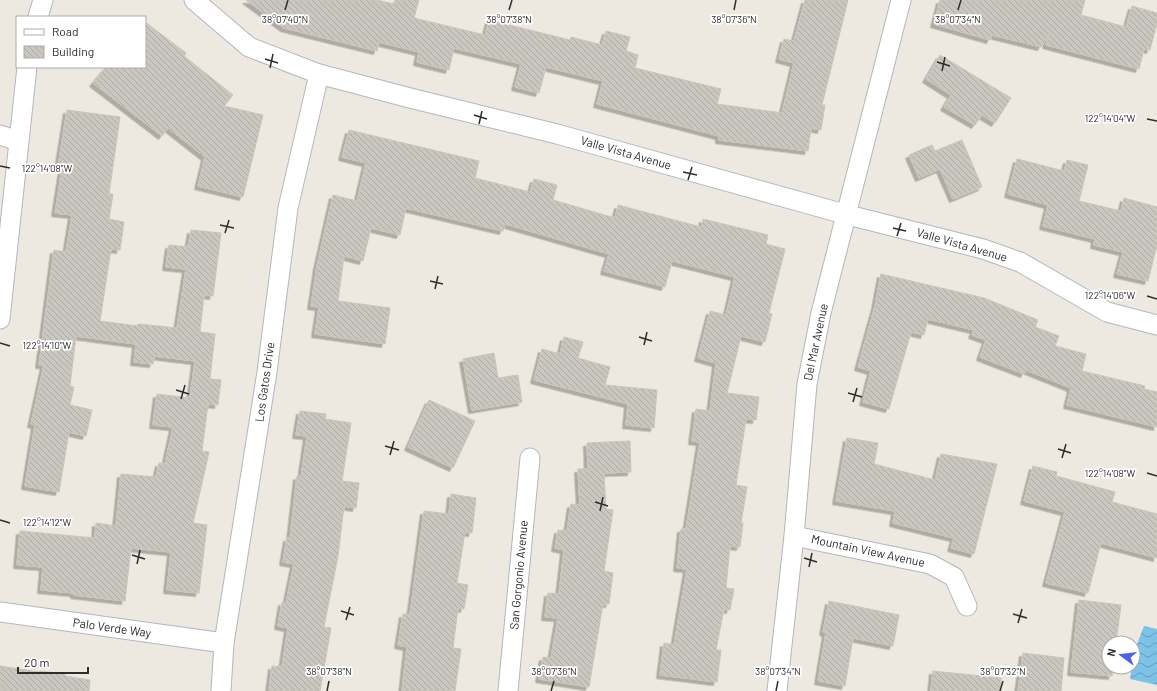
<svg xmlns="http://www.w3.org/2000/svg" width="1157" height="691" font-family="Barlow,sans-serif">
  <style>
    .water { fill: url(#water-waves) }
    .building { fill: url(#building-back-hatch); stroke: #c9c5ba; filter: url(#shadow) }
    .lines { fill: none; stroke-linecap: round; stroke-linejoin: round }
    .street-casing { stroke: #b4b6bf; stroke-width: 21 }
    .street { stroke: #fff; stroke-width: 19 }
    .ticks { fill: none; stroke: #2d2d2d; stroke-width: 1.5 }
    .labels { text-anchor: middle; stroke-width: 3.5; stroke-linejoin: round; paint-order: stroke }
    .street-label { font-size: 12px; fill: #2d2d2d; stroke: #fff }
    .ticks-label { font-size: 10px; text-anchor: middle; fill: #2d2d2d; stroke: #fff; stroke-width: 3.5; stroke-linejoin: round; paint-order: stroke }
  </style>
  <defs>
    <pattern id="water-waves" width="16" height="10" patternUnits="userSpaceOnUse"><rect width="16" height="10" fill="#7cc3e7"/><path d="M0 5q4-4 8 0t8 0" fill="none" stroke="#669fbc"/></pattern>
    <pattern id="building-back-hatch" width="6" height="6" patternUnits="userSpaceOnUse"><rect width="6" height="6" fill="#c9c7bf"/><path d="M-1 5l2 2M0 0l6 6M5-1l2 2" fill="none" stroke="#adaba4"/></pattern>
    <filter id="shadow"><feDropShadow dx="-3.5" dy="3.5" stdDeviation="0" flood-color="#0004"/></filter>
  </defs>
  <rect width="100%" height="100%" fill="#ede9e1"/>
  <!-- water -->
  <polygon class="water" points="1144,626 1157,629 1157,685 1130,679 1134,652"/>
  <!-- building -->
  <g class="building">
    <polygon points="246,0 377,0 394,4 395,0 419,0 414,18 485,35 489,20 570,40 571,37 602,45 606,31 630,37 626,51 638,55 635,68 721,89 717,104 782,113 794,63 779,59 784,39 794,41 805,0 848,0 822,105 825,105 821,130 811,128 808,151 719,140 719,136 597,104 603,81 546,67 539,93 515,87 521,64 454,48 449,70 417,62 419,52 379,42 377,51 284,28"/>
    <polygon points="940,0 1085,0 1081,15 1126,27 1132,6 1157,13 1157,23 1150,50 1144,49 1139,69 1046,45 1049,33 1041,47 992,35 990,40 934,24"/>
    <polygon points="145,22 186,53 184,56 233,95 224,106 263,115 243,197 198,186 205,157 168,128 162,136 93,83 106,67 145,67"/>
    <polygon points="940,55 1011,98 995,123 982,115 975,125 944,107 951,95 926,79"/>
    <polygon points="67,110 120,117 109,194 113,194 109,219 124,222 120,250 111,249 100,321 138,326 138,324 177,328 186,269 166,267 169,245 188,247 191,230 221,233 213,296 204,295 200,332 215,334 210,379 221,380 218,405 208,404 202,451 209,452 193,523 207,525 199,593 167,590 171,552 131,548 125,601 74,595 74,593 41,590 43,567 17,565 20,531 95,538 96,523 116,526 121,474 156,477 159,463 165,464 173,427 153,425 157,394 190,398 195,361 154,356 153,364 134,362 136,344 76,336 70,386 74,387 70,405 92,410 86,436 69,432 59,492 25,486 35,425 31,424 44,365 39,365 54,250 66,252 72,215 55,213 62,168 58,167"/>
    <polygon points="349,130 479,161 475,178 530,192 534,179 557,185 553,200 615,218 618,205 701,227 703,219 768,235 766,244 785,249 769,313 772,314 765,342 741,336 727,393 759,397 756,420 746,419 736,485 747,487 741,523 743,523 740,547 730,546 726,588 734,589 730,610 724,609 716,650 721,650 717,682 660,675 664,643 674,645 687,569 677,568 681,529 686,529 700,442 692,441 696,409 710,411 716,363 698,358 710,311 726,315 735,277 672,261 665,287 604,271 609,254 505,224 503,231 406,208 400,235 371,228 363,261 344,256 338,301 390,308 385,344 315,334 319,307 311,306 317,266 333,195 357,201 366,163 342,157"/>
    <polygon points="962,140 982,187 953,199 940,169 919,178 909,155 932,145 935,151"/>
    <polygon points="1017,159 1064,171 1067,160 1088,165 1079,201 1121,211 1124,198 1157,207 1157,245 1148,281 1117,274 1123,252 1094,245 1095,239 1043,226 1048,205 1008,194"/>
    <polygon points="881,274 984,298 1038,320 1035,327 1059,336 1055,346 1086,354 1082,371 1145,386 1144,389 1157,392 1157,427 1067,405 1071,388 1026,370 1024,374 980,357 986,340 972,335 974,330 928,319 924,335 911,332 889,409 863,402 871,371 858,367 875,306"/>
    <polygon points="564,337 583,342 578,358 610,367 605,385 657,390 654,428 626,425 628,404 534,380 542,349 560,354"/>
    <polygon points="494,353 498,378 518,375 522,402 472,410 463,359"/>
    <polygon points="429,400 475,421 453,468 408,447"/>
    <polygon points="300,411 326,414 325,419 351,423 342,481 359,483 356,508 344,506 338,556 324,627 331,628 320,691 279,691 269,690 272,666 282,667 288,628 278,626 282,602 286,603 294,564 283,562 287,538 290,538 297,476 301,477 307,436 296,435"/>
    <polygon points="847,438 878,443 874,464 935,480 941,454 997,464 974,554 951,548 954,538 893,523 895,511 836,501"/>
    <polygon points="630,441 631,472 604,473 606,509 613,510 604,571 613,573 609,604 603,604 589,687 539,679 543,657 551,658 558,618 545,617 548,593 559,594 564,550 555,548 558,530 567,531 571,504 580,505 578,469 588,469 587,443"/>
    <polygon points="1033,466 1057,472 1056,476 1115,492 1112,502 1157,514 1157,558 1101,543 1088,593 1046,583 1065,512 1024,501"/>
    <polygon points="451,494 476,498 472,533 465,532 457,583 468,585 464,609 458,608 453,648 461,649 455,691 402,691 407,647 398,645 403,614 410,615 424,511 449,514"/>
    <polygon points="1079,600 1121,605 1116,643 1109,643 1109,667 1113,667 1112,676 1071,672"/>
    <polygon points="829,601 899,615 893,646 853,638 845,686 818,681 826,633 823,632"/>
    <polygon points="1023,653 1064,658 1061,691 1018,691"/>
    <polygon points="0,666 39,672 40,671 65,674 65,676 90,680 89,691 0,691"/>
    <polygon points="933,671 1001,678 1000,691 931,691"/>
  </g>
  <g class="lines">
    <defs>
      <g id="street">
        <polyline points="194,0 249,47 319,74 410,98 557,134 848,215 983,249 1020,262 1107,312 1157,325"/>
        <polyline points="38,17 43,0"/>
        <polyline points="0,135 18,141"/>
        <polyline points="0,319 27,67"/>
        <polyline points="794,536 930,564 954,577 967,606"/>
        <polyline points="0,612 224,643"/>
        <polyline points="221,691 224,643 267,372 288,208 319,74"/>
        <polyline points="508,691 530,458"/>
        <polyline points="777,691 794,536 807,384 821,313 901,0"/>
      </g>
    </defs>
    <!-- street casing -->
    <use href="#street" class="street-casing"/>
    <!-- street -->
    <use href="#street" class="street"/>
  </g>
  <!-- ticks -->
  <path class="ticks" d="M285,10L288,0M509,10L512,0M734,10L736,0M958,10L961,0M265,59L278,63M937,62L950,66M270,68L273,54M942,71L945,57M474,115L487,119M1147,119L1157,121M479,124L482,111M0,166L10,168M683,172L697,175M688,180L692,167M220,225L234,228M893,228L906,231M225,233L229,220M897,236L901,223M430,281L443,284M435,289L438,276M1147,296L1157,299M639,337L652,341M0,343L10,346M644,345L647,332M176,390L189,394M848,393L862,397M181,399L185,385M853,402L857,388M385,446L399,450M1058,449L1071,453M390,455L394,441M1062,458L1066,444M1147,473L1157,476M595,502L608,506M600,511L603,497M0,520L10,523M132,555L145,559M804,558L817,562M137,564L140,550M809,567L812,553M341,611L354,615M1013,614L1027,618M346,620L350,607M1018,623L1022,609M327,691L329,681M551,691L554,681M776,691L778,681M1000,691L1003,681"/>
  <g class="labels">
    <!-- street labels -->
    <g class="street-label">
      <text transform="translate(626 153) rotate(16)" y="4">Valle Vista Avenue</text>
      <text transform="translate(962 245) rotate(16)" y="4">Valle Vista Avenue</text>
      <text transform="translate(816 342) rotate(-78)" y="4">Del Mar Avenue</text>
      <text transform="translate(265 382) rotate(-82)" y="4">Los Gatos Drive</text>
      <text transform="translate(868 551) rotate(12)" y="4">Mountain View Avenue</text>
      <text transform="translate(519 575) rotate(-85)" y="4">San Gorgonio Avenue</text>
      <text transform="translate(112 628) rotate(8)" y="4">Palo Verde Way</text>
    </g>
  </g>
  <g class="ticks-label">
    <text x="285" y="23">38°07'40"N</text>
    <text x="509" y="23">38°07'38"N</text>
    <text x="734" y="23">38°07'36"N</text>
    <text x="958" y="23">38°07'34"N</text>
    <text x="1110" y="122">122°14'04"W</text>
    <text x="47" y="172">122°14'08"W</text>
    <text x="1110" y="299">122°14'06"W</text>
    <text x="47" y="349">122°14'10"W</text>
    <text x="1110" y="477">122°14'08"W</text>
    <text x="47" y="526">122°14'12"W</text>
    <text x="329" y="675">38°07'38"N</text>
    <text x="554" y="675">38°07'36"N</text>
    <text x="778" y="675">38°07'34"N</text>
    <text x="1003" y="675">38°07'32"N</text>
  </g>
  <!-- legend -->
  <rect x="16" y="16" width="130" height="52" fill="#ffffff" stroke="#ababab"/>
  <rect x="24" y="29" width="20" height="6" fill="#ffffff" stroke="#ababab"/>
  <text x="52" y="36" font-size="12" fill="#2d2d2d">Road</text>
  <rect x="24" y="46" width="20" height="12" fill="url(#building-back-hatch)" stroke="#ababab"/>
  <text x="52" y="56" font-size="12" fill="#2d2d2d">Building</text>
  <!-- north arrow -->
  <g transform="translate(1121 655) rotate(285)"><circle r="19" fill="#ffffff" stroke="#ababab"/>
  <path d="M0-3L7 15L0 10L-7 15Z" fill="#4e61ed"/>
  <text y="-6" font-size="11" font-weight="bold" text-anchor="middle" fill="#2d2d2d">N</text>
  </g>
  <!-- scale -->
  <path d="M18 667v6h70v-6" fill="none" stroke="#2d2d2d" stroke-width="2"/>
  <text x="24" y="667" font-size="12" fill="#2d2d2d" stroke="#ffffff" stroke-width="3" paint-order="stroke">20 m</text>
</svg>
